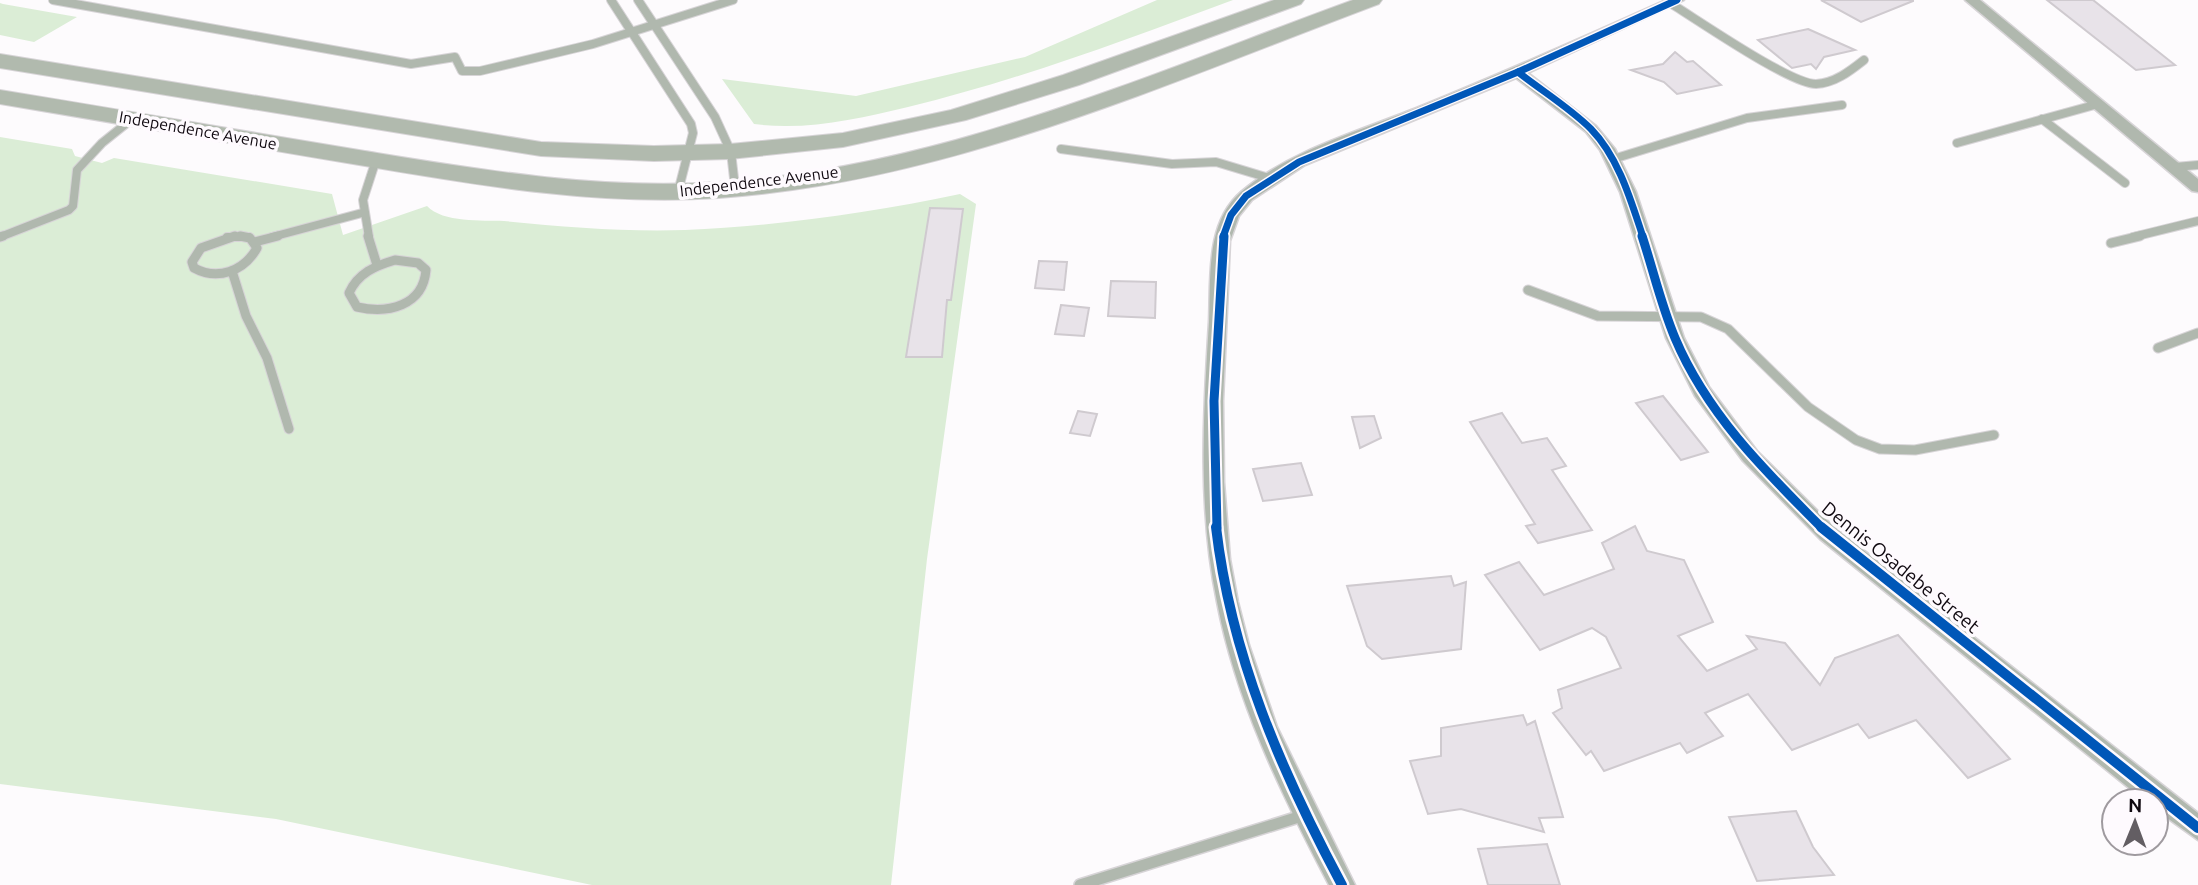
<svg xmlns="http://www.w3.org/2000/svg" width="2198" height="885" font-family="Ubuntu,sans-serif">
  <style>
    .green { fill: #dbedd6 }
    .building { fill: #e8e3e9; stroke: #cfcacf; stroke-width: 2 }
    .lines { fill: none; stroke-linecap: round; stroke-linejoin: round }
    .service-far2-casing { stroke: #d7d4d7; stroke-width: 10 }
    .service-far1-casing { stroke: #d7d4d7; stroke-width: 11 }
    .service-casing { stroke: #d7d4d7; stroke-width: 14 }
    .minor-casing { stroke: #d7d4d7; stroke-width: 3 }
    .primary-casing { stroke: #d7d4d7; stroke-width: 2 }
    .service-far2 { stroke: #b0b8ae; stroke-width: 8 }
    .service-far1 { stroke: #b0b8ae; stroke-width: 9 }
    .service { stroke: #b0b8ae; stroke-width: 11 }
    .minor { fill: #b0b8ae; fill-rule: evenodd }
    .primary { fill: #b1baae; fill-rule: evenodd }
    .cycleway-far2-casing { stroke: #fefafe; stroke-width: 10 }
    .cycleway-far1-casing { stroke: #fefafe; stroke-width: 13 }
    .cycleway-casing { stroke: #fefafe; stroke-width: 15 }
    .cycleway-far2 { stroke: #0057b8; stroke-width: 7 }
    .cycleway-far1 { stroke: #0057b8; stroke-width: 9 }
    .cycleway { stroke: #0057b8; stroke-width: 10 }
    .labels { text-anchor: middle; stroke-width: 7; stroke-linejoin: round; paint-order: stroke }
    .far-street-label { font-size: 16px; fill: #100910; stroke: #fefafe }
    .street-label { font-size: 19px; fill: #100910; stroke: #fefafe }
  </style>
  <rect width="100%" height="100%" fill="#fdfbfd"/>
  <!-- green -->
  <g class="green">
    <path d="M1157,0H1233C1126,40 1019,80 908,107C858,119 806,131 754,124L722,79L856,96L1025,57Z"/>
    <polygon points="0,3 3,4 77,17 34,42 0,35"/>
    <path d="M0,137L72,149L75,156L102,163L114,158L332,194L343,235L427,206C443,223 482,220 504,221C564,227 625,232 685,230C777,226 870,213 960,194L976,204L927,559L891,885H592L276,819L0,784Z"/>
  </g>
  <!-- building -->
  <g class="building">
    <polygon points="1821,0 1913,0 1913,1 1861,22"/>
    <polygon points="2047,0 2093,0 2175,65 2136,70"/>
    <polygon points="1808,29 1855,50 1824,57 1816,69 1811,64 1792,68 1758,40"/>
    <polygon points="1675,52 1687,62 1693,61 1721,85 1677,94 1664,82 1631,70 1663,64"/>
    <polygon points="930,208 963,209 951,300 947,300 942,357 906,357"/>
    <polygon points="1039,261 1067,262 1064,290 1035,288"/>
    <polygon points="1111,281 1156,282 1155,318 1108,316"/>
    <polygon points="1061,305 1089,308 1084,336 1055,334"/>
    <polygon points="1663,396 1708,452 1681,460 1636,403"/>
    <polygon points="1078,411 1097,414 1090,436 1070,433"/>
    <polygon points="1502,413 1522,443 1547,438 1566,466 1552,470 1592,530 1538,543 1526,526 1535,524 1470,422"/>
    <polygon points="1374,416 1381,438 1360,448 1352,417"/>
    <polygon points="1301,463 1312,495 1263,501 1253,469"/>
    <polygon points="1635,526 1647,551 1684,560 1713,622 1678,636 1707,671 1757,649 1747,636 1785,643 1820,685 1835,658 1898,635 2010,759 1968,778 1916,720 1869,738 1858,724 1792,750 1748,694 1705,713 1723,736 1687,753 1680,743 1604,771 1591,751 1586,755 1553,713 1562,708 1558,690 1621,668 1606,637 1592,628 1540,650 1485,575 1519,562 1544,595 1614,569 1602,543"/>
    <polygon points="1451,576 1454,586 1466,582 1461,649 1382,659 1367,646 1347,586"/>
    <polygon points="1523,715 1527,725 1535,721 1563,817 1539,818 1544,832 1461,809 1428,814 1410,761 1441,756 1441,728"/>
    <polygon points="1796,811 1813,847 1834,875 1757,881 1729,817"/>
    <polygon points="1547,844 1560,885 1488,885 1478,849"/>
  </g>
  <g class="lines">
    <defs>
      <g id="service-far2">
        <polyline points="53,0 411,64 455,57 462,71 480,71 593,44 733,0"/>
        <polyline points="611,0 691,124 693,133 678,192"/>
        <polyline points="638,0 715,117 731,152 735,187"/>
        <path d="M1670,3C1698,20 1790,84 1816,84C1835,83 1850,71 1864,60"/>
        <polyline points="2042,119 2125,183"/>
        <polyline points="1957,143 2098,104"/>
        <polyline points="1061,149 1172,164 1216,162 1269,178"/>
        <polyline points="1613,159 1747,118 1842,105"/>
        <polyline points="2175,167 2198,165"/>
        <polyline points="0,237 69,210 73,206 77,170 102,143 132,119"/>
        <polyline points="227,237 249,237"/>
        <polyline points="272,237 362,213"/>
        <polyline points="369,237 363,200 376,160"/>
        <polyline points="2133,237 2198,221"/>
      </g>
      <g id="service-far1">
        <path d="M235,236L201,248L192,262L194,268C218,281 244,271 257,248L250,238L240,236"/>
        <polyline points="368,236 377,265"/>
        <polyline points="0,237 3,236"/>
        <polyline points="255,242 278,236"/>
        <polyline points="2111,243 2140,236"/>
        <path d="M395,260L418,263L426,270C423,306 388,314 357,307L349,293C358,273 375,266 395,260Z"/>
        <polyline points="232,271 246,316 267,358 289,429"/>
        <polyline points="1528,290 1598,316 1701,317 1728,329 1808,407 1856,440 1880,449 1915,450 1994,435"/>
        <polyline points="2158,348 2198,333"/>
      </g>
      <polyline id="service" points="1080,885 1305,815"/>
      <g id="minor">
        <path d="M1666,0H1684L1528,73L1596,126L1615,149L1636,192L1684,338L1709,387L1757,451L1834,527L2198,813V840L2156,810V801H2145L1820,539L1743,461L1695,396L1666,338L1620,192L1600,150L1586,132L1516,78L1305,165L1252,200L1239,216L1230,241L1223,401L1224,482L1230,559L1238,602L1249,645L1277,727L1355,885H1329C1282,795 1236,702 1217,602C1198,510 1203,415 1209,322C1211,279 1205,223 1241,192C1290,150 1360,131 1419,107C1502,73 1584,37 1666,0Z"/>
        <polygon points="1965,0 1980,0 2198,179 2198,192 2192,191"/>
      </g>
      <g id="primary">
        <polygon points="1274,0 1304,0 1301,4 1079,85 966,120 843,147 730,159 654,161 541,156 0,68 0,54 541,142 654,146 730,144 843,133 951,110 1063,75"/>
        <path d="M1353,0H1382L1379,4C1165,84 949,182 719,198C600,206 482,186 365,166C243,146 122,124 0,104V90C122,110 243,131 365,151C482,170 599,190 718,182C940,168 1147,75 1353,0Z"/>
      </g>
    </defs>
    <!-- service-far2 casing -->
    <use href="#service-far2" class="service-far2-casing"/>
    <!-- service-far1 casing -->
    <use href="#service-far1" class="service-far1-casing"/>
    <!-- service casing -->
    <use href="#service" class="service-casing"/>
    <!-- minor casing -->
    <use href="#minor" class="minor-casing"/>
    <!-- primary casing -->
    <use href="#primary" class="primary-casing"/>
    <!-- service-far2 -->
    <use href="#service-far2" class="service-far2"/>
    <!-- service-far1 -->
    <use href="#service-far1" class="service-far1"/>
    <!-- service -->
    <use href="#service" class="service"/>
    <!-- minor -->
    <use href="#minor" class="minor"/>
    <!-- primary -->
    <use href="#primary" class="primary"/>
    <defs>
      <g id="cycleway-far2">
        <path d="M1518,72C1542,91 1570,108 1591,129C1619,158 1631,201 1643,237"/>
        <polyline points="1223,237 1231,215 1246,196 1299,162 1518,72 1677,0"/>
      </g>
      <g id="cycleway-far1">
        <path d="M1642,236C1653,269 1661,305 1675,338C1707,414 1765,471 1822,528"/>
        <polyline points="1217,528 1214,401 1224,236"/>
      </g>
      <g id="cycleway">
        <path d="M1216,527C1231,656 1281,771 1342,885"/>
        <polyline points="1821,527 2198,828"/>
      </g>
    </defs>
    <!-- cycleway-far2 casing -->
    <use href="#cycleway-far2" class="cycleway-far2-casing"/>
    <!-- cycleway-far1 casing -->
    <use href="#cycleway-far1" class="cycleway-far1-casing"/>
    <!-- cycleway casing -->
    <use href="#cycleway" class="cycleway-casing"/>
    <!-- cycleway-far2 -->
    <use href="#cycleway-far2" class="cycleway-far2"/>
    <!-- cycleway-far1 -->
    <use href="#cycleway-far1" class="cycleway-far1"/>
    <!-- cycleway -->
    <use href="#cycleway" class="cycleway"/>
  </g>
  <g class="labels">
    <!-- far-street labels -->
    <g class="far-street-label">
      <text transform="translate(198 130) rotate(10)" y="6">Independence Avenue</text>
      <text transform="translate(759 181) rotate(-7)" y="6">Independence Avenue</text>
    </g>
    <!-- street labels -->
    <g class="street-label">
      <text transform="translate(1901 567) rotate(39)" y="7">Dennis Osadebe Street</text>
    </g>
  </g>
  <!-- north arrow -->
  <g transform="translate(2135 822) rotate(1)"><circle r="33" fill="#fefafe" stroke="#9f9a9f" stroke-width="2"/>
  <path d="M0-5L12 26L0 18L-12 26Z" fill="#635e63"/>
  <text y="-10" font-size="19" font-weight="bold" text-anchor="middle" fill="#100910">N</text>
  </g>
</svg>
